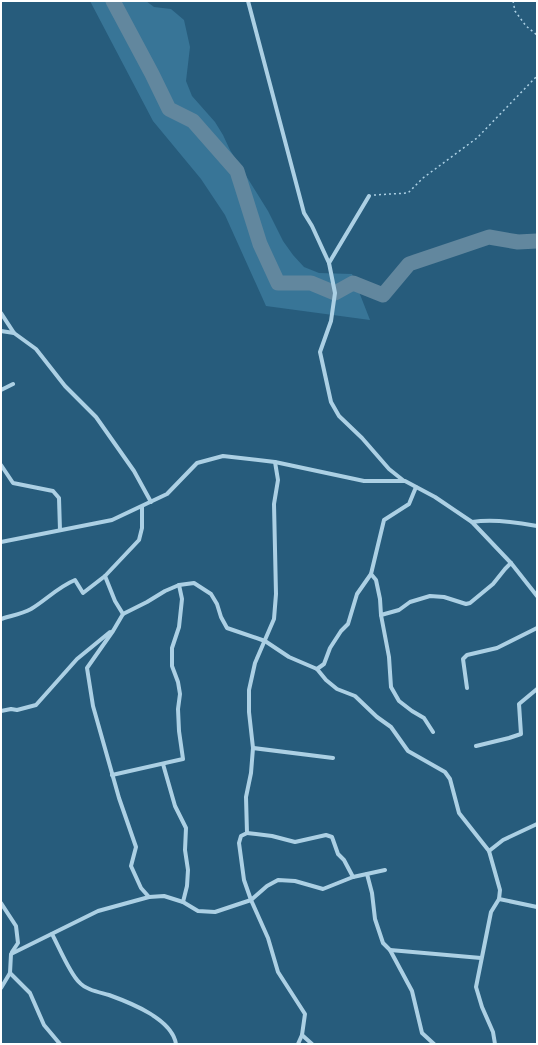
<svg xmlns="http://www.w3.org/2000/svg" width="538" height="1045" font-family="Lato,sans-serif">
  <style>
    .green { fill: #387597 }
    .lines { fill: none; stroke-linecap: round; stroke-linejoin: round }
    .river { stroke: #62879e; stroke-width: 15 }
    .path { stroke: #acd0e4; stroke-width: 1.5; stroke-dasharray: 2 3; stroke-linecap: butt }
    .street { stroke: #acd0e4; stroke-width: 4 }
  </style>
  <rect width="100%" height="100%" fill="#275c7c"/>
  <!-- green -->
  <polygon class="green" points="90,1 146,1 154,7 171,9 184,20 190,47 186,81 192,96 215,122 223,135 230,150 268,211 283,241 293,255 304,267 319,273 352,274 370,320 266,306 225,215 201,179 153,121"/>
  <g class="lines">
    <!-- river -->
    <polyline class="river" points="113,1 152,74 169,109 193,121 237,171 260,244 278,283 311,283 335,293 353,283 383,295 409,264 489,237 518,242 537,241"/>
    <!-- path -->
    <g class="path">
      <polyline points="513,1 515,11 526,26 537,35"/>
      <polyline points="374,195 408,193 423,178 477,138 537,76"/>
    </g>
    <!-- street -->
    <g class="street">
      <polyline points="248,1 304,213 312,226 329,263"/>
      <polyline points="369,196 329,263 335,293 331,321 320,352 331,402 339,416 362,438 389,469 404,481"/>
      <polyline points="1,313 14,333"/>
      <polyline points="1,331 14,333 36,349 65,386 96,417 134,471 151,502"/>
      <polyline points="1,390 13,384"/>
      <polyline points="275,462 278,480 274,504 276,594 274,619 255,663 249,690 249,712 253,748 251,773 246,797 247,833 241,836 239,843 244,880 251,900 268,938 278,972 305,1014 302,1035 312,1044"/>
      <polyline points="1,465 13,483 53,491 59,498 60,530"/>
      <polyline points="416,487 409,504 384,520 371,574 376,580 380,599 381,615 389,657 391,687 399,701 412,711 424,718 433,732"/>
      <path d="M472,522C493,519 516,522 537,526"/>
      <polyline points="1,542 112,520 167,494 197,463 223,456 275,462 364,481 405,481 435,497 472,522 511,563 537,596"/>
      <polyline points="105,576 115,601 123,614 147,602 165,591 179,585 194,583 211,594 217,604 221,617 227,628 265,641 289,657 317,669 326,680 337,689 355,696 377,717 391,727 408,751 445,772 450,779 459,813 489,851 503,840 537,824"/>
      <polyline points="123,614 113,631 87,668 93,706 119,798 136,847 131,866 141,888 149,897"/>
      <polyline points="381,615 399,610 410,602 430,596 444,597 466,604 470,603 493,584 505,569 511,563"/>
      <path d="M1,619C10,616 22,614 31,609C46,600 58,587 75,580L83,593L105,576L139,540L142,528V507"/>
      <polyline points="317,669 324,664 330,648 341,631 348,624 357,594 371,574"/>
      <polyline points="467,688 463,659 467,655 497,648 537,628"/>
      <polyline points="1,711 11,709 17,710 36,705 77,659 110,632"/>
      <polyline points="476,746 509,738 521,734 519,704 537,689"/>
      <polyline points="253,748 333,758"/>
      <polyline points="163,764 175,806 186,828 185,850 188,870 187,886 183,902"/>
      <polyline points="112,775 183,759 179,731 178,709 180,694 178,682 172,666 172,648 179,627 182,599 179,585"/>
      <polyline points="247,833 272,836 295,842 326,835 332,837 338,854 344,860 353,877"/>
      <polyline points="489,851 500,890 499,899 491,912 476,987 482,1007 493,1032 495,1044"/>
      <polyline points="367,874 372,893 375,919 383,943 390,950 412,991 422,1033 434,1044"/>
      <polyline points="499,899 537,907"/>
      <polyline points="1,903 16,926 18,943 12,952"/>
      <path d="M52,934C58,945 70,974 79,982C86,990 99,992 109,995C131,1003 172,1019 176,1044"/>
      <polyline points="390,950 481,958"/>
      <polyline points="10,973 30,993 44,1025 60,1044"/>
      <polyline points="1,988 10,973 11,954 98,911 149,897 164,896 183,902 198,911 215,912 251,900 267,886 278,880 295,881 323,889 353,877 385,870"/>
      <polyline points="298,1044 302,1035"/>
    </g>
  </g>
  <!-- border -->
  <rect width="538" height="1045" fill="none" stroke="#ffffff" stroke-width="4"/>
</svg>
